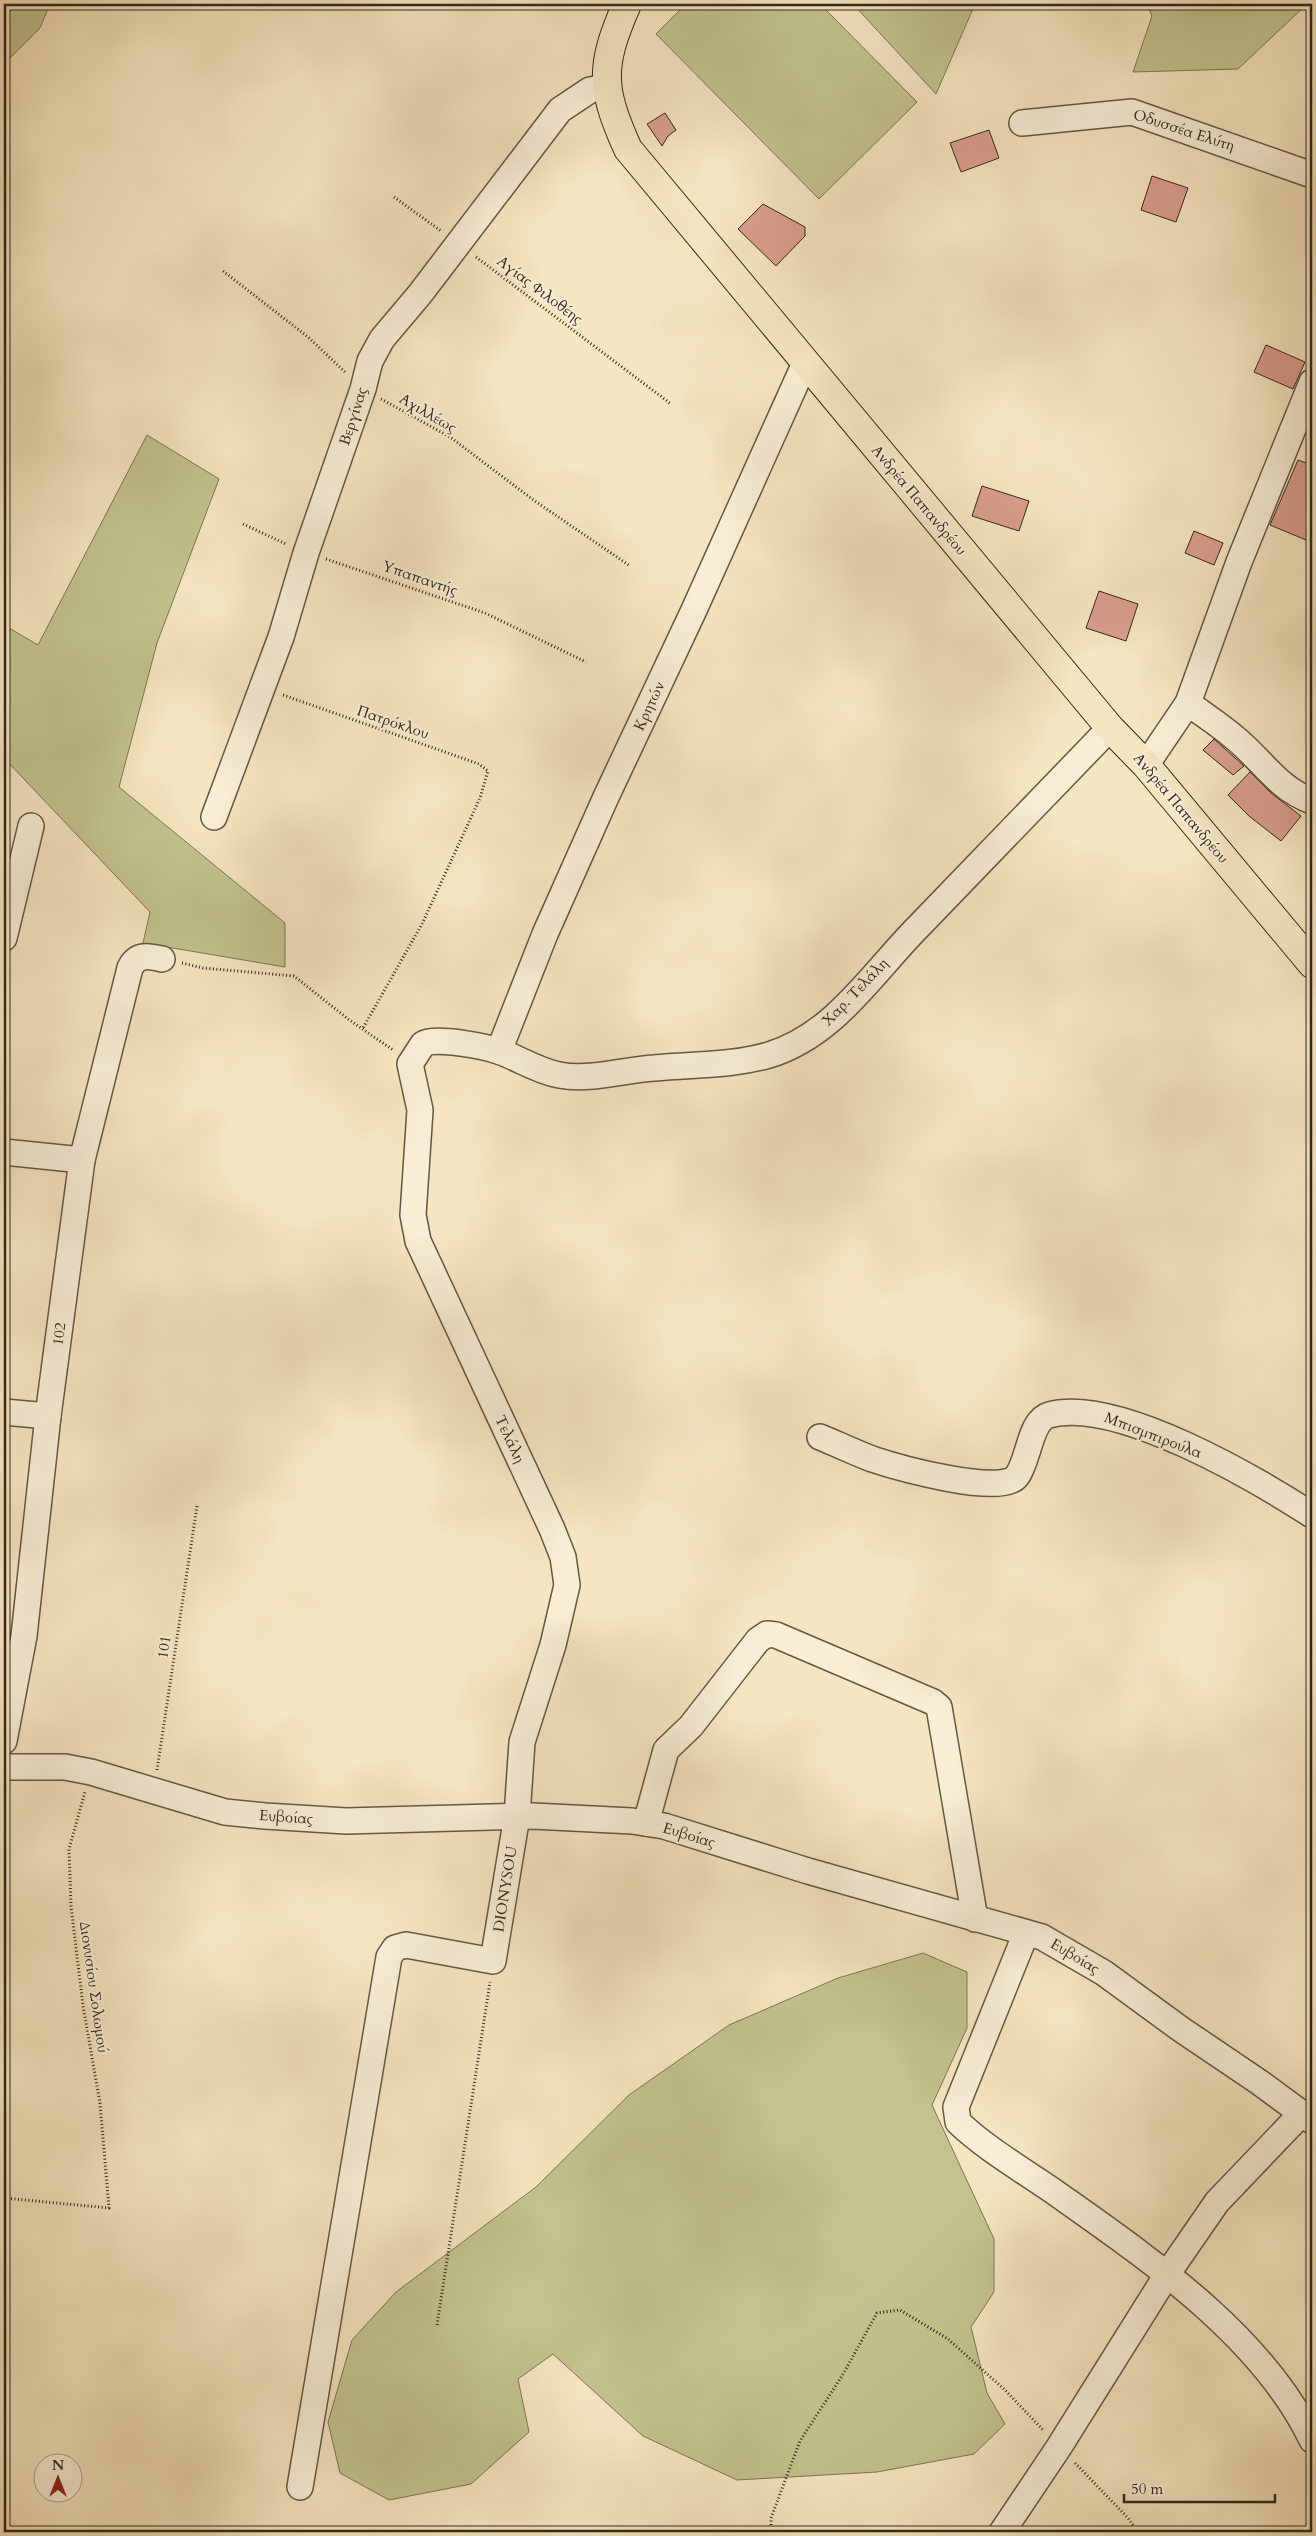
<svg xmlns="http://www.w3.org/2000/svg" width="1316" height="2536" font-family="Cardo,serif">
  <style>
    .green { fill: #c2c38e; stroke: #7a7655 }
    .building { fill: #d99d8d; stroke: #32281c }
    .lines { fill: none; stroke-linecap: round; stroke-linejoin: round }
    .minor-casing { stroke: #635745; stroke-width: 28 }
    .major-casing { stroke: #32281c; stroke-width: 30 }
    .path { stroke: #32281c; stroke-width: 3; stroke-dasharray: 1 2.5; stroke-linecap: butt }
    .minor { stroke: #f8eed6; stroke-width: 25 }
    .major { stroke: #f5e5c0; stroke-width: 28 }
    .labels { text-anchor: middle; stroke-width: 4; stroke-linejoin: round; paint-order: stroke }
    .street-label { font-size: 15px; fill: #32281c; stroke: #f8eed6 }
  </style>
  <rect width="100%" height="100%" fill="#f5e5c0"/>
  <filter id="stains"><feTurbulence type="fractalNoise" baseFrequency=".004" numOctaves="4"/><feColorMatrix values="0 0 0 0 .2 0 0 0 0 .09 0 0 0 0 .02 0 0 0 .5 -.17"/></filter>
  <radialGradient id="worn" r=".72"><stop offset=".6" stop-color="#630" stop-opacity="0"/><stop offset="1" stop-color="#630" stop-opacity=".3"/></radialGradient>
  <!-- green -->
  <g class="green">
    <polygon points="4,4 50,4 40,28 4,64"/>
    <polygon points="686,4 820,4 917,102 819,199 656,34"/>
    <polygon points="853,4 975,4 936,94"/>
    <polygon points="1147,4 1312,4 1312,8 1305,6 1238,69 1133,72 1152,16"/>
    <polygon points="147,435 219,479 157,643 119,787 285,923 285,967 143,943 150,912 4,758 4,625 38,645"/>
    <polygon points="923,1953 967,1972 967,2028 932,2105 994,2239 994,2292 971,2327 987,2393 1005,2424 974,2454 877,2472 737,2480 643,2436 553,2354 518,2379 529,2432 471,2484 389,2500 340,2473 328,2422 352,2340 396,2292 536,2187 629,2095 729,2025 838,1978"/>
  </g>
  <!-- building -->
  <g class="building">
    <polygon points="665,113 676,130 668,136 662,146 647,124"/>
    <polygon points="989,130 999,158 961,172 950,143"/>
    <polygon points="1152,176 1188,188 1176,222 1141,210"/>
    <polygon points="763,204 805,227 805,236 776,266 738,229"/>
    <polygon points="1266,345 1305,362 1293,389 1254,372"/>
    <polygon points="1298,460 1312,465 1312,524 1306,540 1270,525"/>
    <polygon points="982,486 1029,501 1019,531 972,516"/>
    <polygon points="1194,531 1223,543 1214,565 1185,553"/>
    <polygon points="1099,591 1138,604 1126,641 1086,628"/>
    <polygon points="1214,739 1244,766 1233,775 1203,750"/>
    <polygon points="1250,772 1271,793 1301,816 1281,841 1249,816 1228,795"/>
  </g>
  <g class="lines">
    <defs>
      <g id="minor">
        <polyline points="1022,123 1132,112 1312,175"/>
        <path d="M1188,703C1204,715 1220,725 1235,738C1262,760 1278,789 1312,801"/>
        <polyline points="1146,765 1188,703 1239,562 1312,382"/>
        <polyline points="214,817 281,637 306,553 363,389 370,361 382,339 420,294 560,110 590,90 606,87"/>
        <polyline points="4,938 31,826"/>
        <polyline points="499,1051 545,934 606,797 694,610 805,363"/>
        <polyline points="4,1152 82,1160"/>
        <polyline points="4,1412 48,1416"/>
        <path d="M820,1437C837,1444 854,1452 872,1459C896,1467 1002,1497 1017,1476C1029,1460 1030,1420 1049,1415C1116,1396 1256,1479 1312,1515"/>
        <path d="M4,1741L24,1636L48,1416L82,1160L130,968C137,953 149,956 162,959"/>
        <polyline points="4,1767 65,1767 91,1772 225,1812 265,1816 346,1821 533,1816 632,1821 664,1826 808,1871 1042,1937 1104,1973 1182,2030 1259,2082 1312,2121"/>
        <polyline points="646,1823 666,1750 691,1726 758,1640 767,1634 776,1635 933,1702 939,1707 975,1919"/>
        <path d="M1026,1933L956,2107L958,2122C985,2148 1021,2169 1053,2191C1146,2257 1261,2334 1312,2440"/>
        <path d="M300,2487L389,1957L395,1948L406,1945L493,1961L517,1816L522,1742L553,1645L567,1585L563,1557L552,1529L418,1241L413,1215L420,1110L410,1064L423,1044C434,1036 488,1047 501,1052C520,1059 538,1071 559,1075C590,1081 623,1070 654,1068C693,1064 731,1066 769,1055C835,1035 873,972 919,926C983,860 1047,794 1110,728"/>
        <polyline points="1002,2532 1059,2447 1168,2273 1217,2202 1302,2113"/>
      </g>
      <path id="major" d="M627,4C600,66 600,87 628,149L1110,728L1146,765L1312,964"/>
    </defs>
    <!-- minor casing -->
    <use href="#minor" class="minor-casing"/>
    <!-- major casing -->
    <use href="#major" class="major-casing"/>
    <!-- path -->
    <g class="path">
      <polyline points="394,197 441,231"/>
      <polyline points="476,257 671,404"/>
      <polyline points="223,271 308,337 345,372"/>
      <polyline points="381,399 450,437 532,499 630,566"/>
      <polyline points="243,524 286,544"/>
      <polyline points="326,559 485,613 586,662"/>
      <polyline points="283,695 479,764 488,771 480,798 422,924 363,1028"/>
      <polyline points="182,963 203,968 294,976 348,1019 393,1050"/>
      <polyline points="157,1770 197,1506"/>
      <polyline points="4,2198 109,2208 100,2103 83,2006 71,1906 69,1849 85,1792"/>
      <polyline points="437,2325 490,1982"/>
      <polyline points="1075,2463 1128,2518 1138,2532"/>
      <polyline points="771,2532 771,2518 800,2441 842,2376 877,2313 900,2310 948,2339 1005,2390 1043,2430"/>
    </g>
    <!-- minor -->
    <use href="#minor" class="minor"/>
    <!-- major -->
    <use href="#major" class="major"/>
  </g>
  <g class="labels">
    <!-- street labels -->
    <g class="street-label">
      <text transform="translate(1184 130) rotate(18)" y="5">Οδυσσέα Ελύτη</text>
      <text transform="translate(540 290) rotate(37)" y="5">Αγίας Φιλοθέης</text>
      <text transform="translate(428 413) rotate(30)" y="5">Αχιλλέως</text>
      <text transform="translate(353 416) rotate(-72)" y="5">Βεργίνας</text>
      <text transform="translate(919 500) rotate(50)" y="5">Ανδρέα Παπανδρέου</text>
      <text transform="translate(420 578) rotate(19)" y="5">Υπαπαντής</text>
      <text transform="translate(649 706) rotate(-65)" y="5">Κρητών</text>
      <text transform="translate(393 722) rotate(19)" y="5">Πατρόκλου</text>
      <text transform="translate(1181 808) rotate(50)" y="5">Ανδρέα Παπανδρέου</text>
      <text transform="translate(855 992) rotate(-46)" y="5">Χαρ. Τελάλη</text>
      <text transform="translate(59 1334) rotate(-83)" y="5">102</text>
      <text transform="translate(1153 1435) rotate(21)" y="5">Μπισμπιρούλα</text>
      <text transform="translate(510 1439) rotate(65)" y="5">Τελάλη</text>
      <text transform="translate(164 1647) rotate(-81)" y="5">101</text>
      <text transform="translate(286 1817) rotate(4)" y="5">Ευβοίας</text>
      <text transform="translate(689 1835) rotate(17)" y="5">Ευβοίας</text>
      <text transform="translate(505 1889) rotate(-81)" y="5">DIONYSOU</text>
      <text transform="translate(1075 1956) rotate(31)" y="5">Ευβοίας</text>
      <text transform="translate(94 1987) rotate(82)" y="5">Διονυσίου Σολωμού</text>
    </g>
  </g>
  <!-- margin -->
  <rect width="1316" height="2536" fill="none" stroke="#f5e5c0" stroke-width="20"/>
  <rect x="5" y="5" width="1306" height="2526" fill="none" stroke="#32281c" stroke-width="2.5"/>
  <rect x="10" y="10" width="1296" height="2516" fill="none" stroke="#32281c"/>
  <!-- north arrow -->
  <g transform="translate(58 2478)"><circle r="24" fill="#f8eed6" stroke="#a99f8c"/>
  <path d="M0-4L9 19L0 12L-9 19Z" fill="#8f2418"/>
  <text y="-8" font-size="14" font-weight="bold" text-anchor="middle" fill="#32281c">N</text>
  </g>
  <!-- scale -->
  <path d="M1124 2494v8h151v-8" fill="none" stroke="#32281c" stroke-width="2.5"/>
  <text x="1131" y="2494" font-size="15" fill="#32281c" stroke="#f8eed6" stroke-width="4" paint-order="stroke">50 m</text>
  <rect width="100%" height="100%" filter="url(#stains)"/>
  <rect width="100%" height="100%" fill="url(#worn)"/>
</svg>
